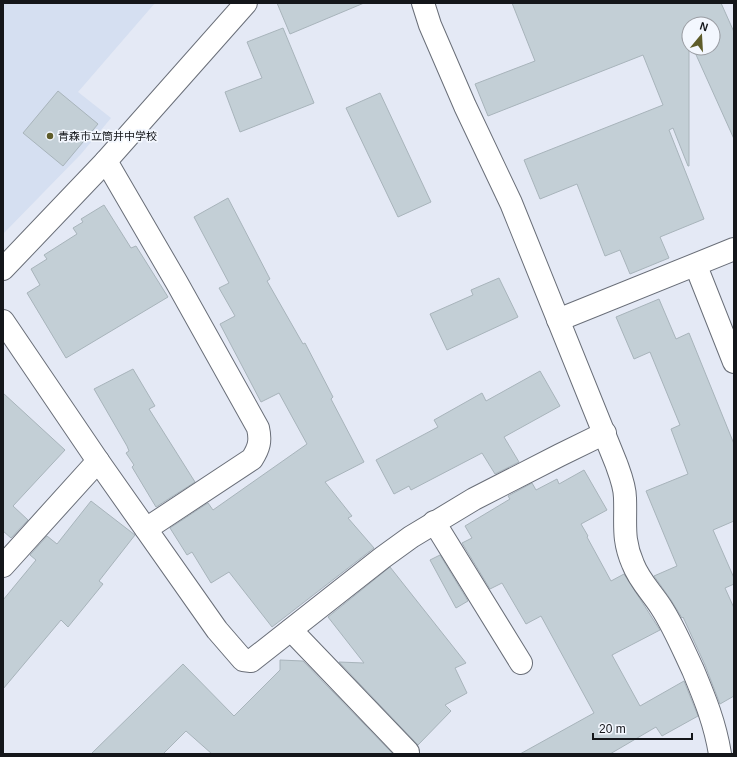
<svg xmlns="http://www.w3.org/2000/svg" width="737" height="757" font-family="Helvetica,'Noto Sans JP',sans-serif">
  <style>
    .built { fill: #d5dff1 }
    .building { fill: #c3cfd6; stroke: #a8b4bb }
    .lines { fill: none; stroke-linecap: round; stroke-linejoin: round }
    .minor-casing { stroke: #696e78; stroke-width: 24 }
    .minor { stroke: #fff; stroke-width: 22 }
    .poi-dot { fill: #5e5c29; stroke: #f3f7fe; stroke-width: 1.5 }
    .labels { text-anchor: middle; stroke-width: 3.5; stroke-linejoin: round; paint-order: stroke }
    .poi-label { font-size: 11px; fill: #14161a; stroke: #f3f7fe; text-anchor: start }
  </style>
  <rect width="100%" height="100%" fill="#e4e9f5"/>
  <!-- built -->
  <polygon class="built" points="3,3 155,3 78,92 111,118 81,154 3,234"/>
  <!-- building -->
  <g class="building">
    <polygon points="277,3 364,3 290,34"/>
    <polygon points="512,3 721,3 734,32 734,139 693,48 713,48 713,24 689,24 689,166 688,166 673,128 669,130 704,219 660,237 669,258 630,274 620,250 605,256 577,184 540,199 524,160 663,105 643,55 488,116 475,84 535,61"/>
    <polygon points="283,28 314,103 240,132 225,92 262,78 247,42"/>
    <polygon points="58,91 98,124 63,166 23,133"/>
    <polygon points="380,93 431,202 398,217 346,108"/>
    <polygon points="228,198 270,279 267,281 303,344 305,343 333,397 331,399 364,462 325,482 352,516 348,518 374,548 272,627 229,572 211,583 192,552 187,555 170,528 208,503 213,510 307,444 279,393 261,402 220,324 235,316 219,288 229,283 194,217"/>
    <polygon points="104,205 131,248 136,246 168,297 66,358 27,293 40,285 31,269 47,259 44,255 77,234 73,228 83,222 81,219"/>
    <polygon points="499,278 518,317 447,350 430,314 473,295 471,290"/>
    <polygon points="659,299 676,339 689,333 734,444 734,521 713,530 734,578 734,584 725,588 734,608 734,696 720,704 705,665 683,617 682,618 671,600 654,576 677,566 646,491 688,474 671,429 680,425 650,352 634,359 616,317"/>
    <polygon points="133,369 155,406 149,409 195,482 156,507 132,467 134,465 126,453 129,451 127,446 94,389"/>
    <polygon points="540,371 560,406 504,437 519,462 495,474 482,453 411,490 409,486 394,494 376,460 438,427 434,420 482,393 486,401"/>
    <polygon points="3,393 65,450 13,506 28,520 11,538 3,531"/>
    <polygon points="584,470 607,510 581,524 588,536 587,537 611,581 624,574 660,630 612,655 640,706 684,681 698,716 662,736 656,727 610,754 520,754 594,713 541,616 526,624 502,583 490,589 462,543 472,538 465,526 510,499 508,496 532,483 536,490 557,479 559,484"/>
    <polygon points="91,501 135,535 99,581 103,584 68,627 61,620 3,689 3,600 36,560 30,555 47,536 57,544"/>
    <polygon points="440,555 468,601 456,608 430,560"/>
    <polygon points="390,567 466,663 455,668 467,693 445,705 451,711 418,745 339,662 364,663 328,617"/>
    <polygon points="280,660 303,661 393,754 212,754 186,731 163,754 91,754 183,664 234,716 280,670"/>
  </g>
  <g class="lines">
    <defs>
      <g id="minor">
        <path d="M423,3L430,25L465,106L511,203L616,463C620,474 625,486 625,498C626,524 622,539 633,564C639,580 652,593 661,607C674,627 683,649 693,670C705,699 715,723 720,754"/>
        <path d="M106,161L177,283L258,428C261,441 259,448 252,459L146,529"/>
        <polyline points="696,266 734,362"/>
        <polyline points="3,269 106,161 246,3"/>
        <polyline points="558,320 734,249"/>
        <polyline points="3,321 98,461 217,630 243,660 251,661 382,558 411,537 474,499 560,455 605,433"/>
        <polyline points="434,522 521,663"/>
        <polyline points="3,566 98,461"/>
        <polyline points="291,630 408,752"/>
      </g>
    </defs>
    <!-- minor casing -->
    <use href="#minor" class="minor-casing"/>
    <!-- minor -->
    <use href="#minor" class="minor"/>
  </g>
  <!-- markers -->
  <circle class="poi-dot" cx="50" cy="136" r="4"/>
  <g class="labels">
    <!-- poi labels -->
    <g class="poi-label">
      <text x="58" y="140">青森市立筒井中学校</text>
    </g>
  </g>
  <!-- border -->
  <rect width="737" height="757" fill="none" stroke="#14161a" stroke-width="8"/>
  <!-- north arrow -->
  <g transform="translate(701 36) rotate(18)"><circle r="19" fill="#f3f7fe" stroke="#9a9da3"/>
  <path d="M0-3L7 15L0 10L-7 15Z" fill="#5e5c29"/>
  <text y="-6" font-size="11" font-weight="bold" text-anchor="middle" fill="#14161a">N</text>
  </g>
  <!-- scale -->
  <path d="M593 733v6h99v-6" fill="none" stroke="#14161a" stroke-width="2"/>
  <text x="599" y="733" font-size="12" fill="#14161a" stroke="#f3f7fe" stroke-width="3" paint-order="stroke">20 m</text>
</svg>
